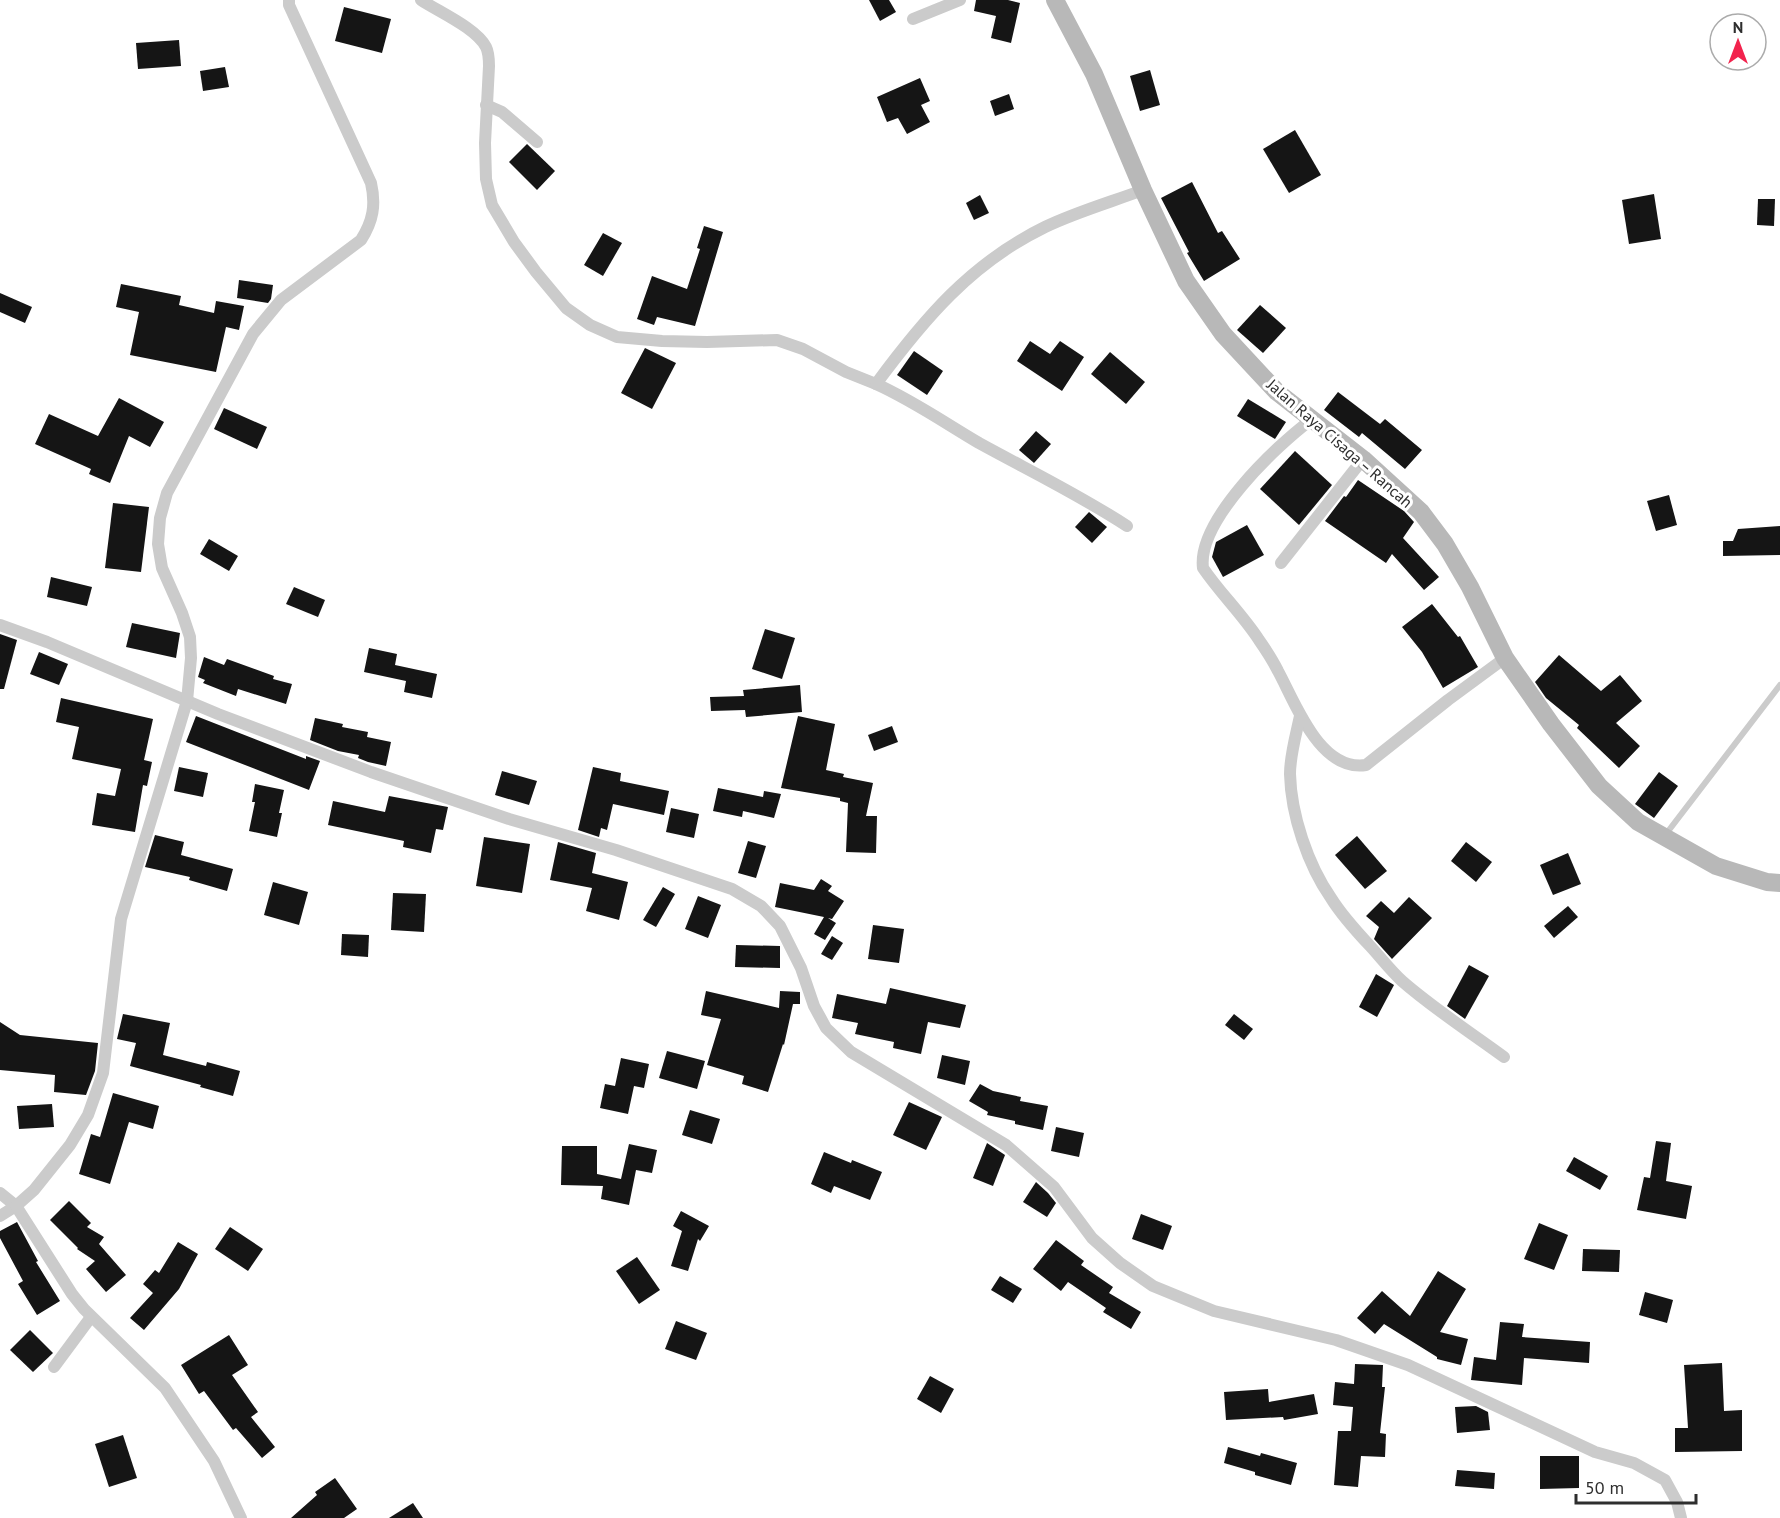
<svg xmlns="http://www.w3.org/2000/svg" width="1780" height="1518" font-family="'PT Sans',sans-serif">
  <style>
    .building { fill: #151515 }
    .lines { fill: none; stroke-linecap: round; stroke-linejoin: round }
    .lane { stroke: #cbcbcb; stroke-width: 6 }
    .street { stroke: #cbcbcb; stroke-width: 12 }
    .secondary { stroke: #b8b8b8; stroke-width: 18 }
    .labels { text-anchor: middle; stroke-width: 6; stroke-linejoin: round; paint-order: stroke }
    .street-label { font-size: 16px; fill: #2e2e2e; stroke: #fff }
  </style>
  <rect width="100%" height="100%" fill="#fff"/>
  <!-- building -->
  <g class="building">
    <polygon points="869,0 889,0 896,12 880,21"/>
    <polygon points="976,0 1008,0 1020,3 1011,43 991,38 996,16 974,11"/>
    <polygon points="344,7 391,19 382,53 335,41"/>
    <polygon points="179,40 181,66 138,69 136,43"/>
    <polygon points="225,67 229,87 203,91 200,71"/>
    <polygon points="1150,70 1160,105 1140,111 1130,76"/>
    <polygon points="920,78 930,101 921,105 930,122 907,134 898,118 887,122 877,97"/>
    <polygon points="1009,94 1014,109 995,116 990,101"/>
    <polygon points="1295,130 1321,175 1289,193 1263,149"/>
    <polygon points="527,144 555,171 537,190 509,162"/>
    <polygon points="1192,182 1218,233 1222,231 1240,259 1204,281 1187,253 1189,252 1161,198"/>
    <polygon points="1654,194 1661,239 1629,244 1622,200"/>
    <polygon points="980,195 989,213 974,220 966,203"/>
    <polygon points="1758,199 1775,199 1774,226 1757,225"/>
    <polygon points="704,226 723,232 695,326 657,317 654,325 637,319 652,276 687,289 700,249 697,248"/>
    <polygon points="603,233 622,243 603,276 584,265"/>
    <polygon points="239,280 273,285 271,299 268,303 237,298"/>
    <polygon points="121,284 181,296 179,305 214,313 216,301 244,306 239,330 226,327 216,372 130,355 139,312 116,307"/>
    <polygon points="0,293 32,307 25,323 0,312"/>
    <polygon points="1260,305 1286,328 1263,353 1237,330"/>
    <polygon points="1030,341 1050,354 1060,341 1084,357 1062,391 1017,361"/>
    <polygon points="645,348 676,363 652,409 621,393"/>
    <polygon points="914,351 943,371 927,395 897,375"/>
    <polygon points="1110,352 1145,382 1126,404 1091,374"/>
    <polygon points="1338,392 1380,424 1385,419 1422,450 1405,469 1362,433 1359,437 1324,410"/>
    <polygon points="119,398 164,422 150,447 129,436 110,483 89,474 91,469 35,444 49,414 98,436"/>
    <polygon points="1248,399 1286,422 1275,439 1237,416"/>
    <polygon points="224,408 267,427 257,449 214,429"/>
    <polygon points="1036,431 1051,444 1034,463 1019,450"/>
    <polygon points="1295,451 1332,485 1299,525 1260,489"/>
    <polygon points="1358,480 1404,511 1414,522 1403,538 1439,577 1424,590 1392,554 1386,563 1325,521 1344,496 1346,497"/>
    <polygon points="1669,495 1677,525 1656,531 1647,501"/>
    <polygon points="113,503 149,507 141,572 105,568"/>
    <polygon points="1089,512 1107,527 1092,543 1075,527"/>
    <polygon points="1247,525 1264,555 1223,577 1212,557 1216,542"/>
    <polygon points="1780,526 1780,555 1723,556 1723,541 1733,541 1738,529"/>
    <polygon points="209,539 238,556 229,571 200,554"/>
    <polygon points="51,577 92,587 87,606 47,597"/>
    <polygon points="294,587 325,600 318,617 286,604"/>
    <polygon points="1432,604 1458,637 1460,636 1478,667 1443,688 1422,652 1402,627"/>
    <polygon points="132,623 180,633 176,658 126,647"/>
    <polygon points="765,629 795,638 782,679 752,669"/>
    <polygon points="0,634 17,640 4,689 0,689"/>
    <polygon points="369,648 397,654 395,665 437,674 432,698 404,692 406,681 364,672"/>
    <polygon points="39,652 68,664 59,685 30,674"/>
    <polygon points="1559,655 1601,691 1620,675 1642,701 1616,723 1640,746 1619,768 1577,728 1579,725 1546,698 1535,682"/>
    <polygon points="204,657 224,665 227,659 274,676 273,679 292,684 286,704 238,689 236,696 203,683 205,680 198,677"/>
    <polygon points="800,685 802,712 746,717 745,710 711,711 710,697 744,696 743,690"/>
    <polygon points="61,698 153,719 144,760 152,762 147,786 143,785 135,832 92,825 97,793 115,796 121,769 72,759 79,727 56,722"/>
    <polygon points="196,716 306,759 306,756 320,761 309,790 186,742"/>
    <polygon points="798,716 835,724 826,770 844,774 843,777 873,783 866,816 877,816 876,853 846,852 848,803 840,801 840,798 781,788"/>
    <polygon points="315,718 343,724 342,727 368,732 367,737 391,742 386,766 368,762 358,758 359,755 338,751 310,740"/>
    <polygon points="892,726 898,742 874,751 868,735"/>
    <polygon points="179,767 208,773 203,797 174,791"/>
    <polygon points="593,767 621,773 620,781 669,791 664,815 613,804 607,830 601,828 599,837 578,830"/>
    <polygon points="502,771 537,781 529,805 495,795"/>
    <polygon points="1659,772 1678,786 1654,818 1635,804"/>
    <polygon points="255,784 284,790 279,813 282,813 277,837 249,831 255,802 252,802"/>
    <polygon points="718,788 763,797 764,791 781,794 774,818 743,811 742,817 713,811"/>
    <polygon points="389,796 448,807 443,830 436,829 431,853 403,847 404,841 328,825 333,801 385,812"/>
    <polygon points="671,808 699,814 694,838 666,832"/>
    <polygon points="155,835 184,842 181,855 233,869 227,891 189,880 190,877 145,867"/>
    <polygon points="1357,836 1387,871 1365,889 1335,855"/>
    <polygon points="484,837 530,844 522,893 476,886"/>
    <polygon points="748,841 766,846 756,878 738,873"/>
    <polygon points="558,842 596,853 592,873 628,882 619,920 586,911 592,888 550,880"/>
    <polygon points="1466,842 1492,862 1476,882 1451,861"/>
    <polygon points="1568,853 1581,884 1553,895 1540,865"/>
    <polygon points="821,879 832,886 828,891 844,901 832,919 828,918 836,923 825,940 814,934 824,917 775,907 780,883 814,890"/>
    <polygon points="273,882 308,892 299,925 264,915"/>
    <polygon points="663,887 675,894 656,927 643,920"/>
    <polygon points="393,893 426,894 424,932 391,930"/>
    <polygon points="698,896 721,905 708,938 685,929"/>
    <polygon points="1409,897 1432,918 1392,959 1374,939 1379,927 1366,916 1381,901 1394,913"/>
    <polygon points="1568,906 1578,917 1554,938 1544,926"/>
    <polygon points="873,925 904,929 899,963 868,959"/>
    <polygon points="342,934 369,935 368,957 341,955"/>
    <polygon points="832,936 843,943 832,960 821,954"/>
    <polygon points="736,945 780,946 780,968 735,967"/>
    <polygon points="1469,965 1489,976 1465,1019 1447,1006"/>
    <polygon points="1376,974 1394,985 1377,1017 1359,1007"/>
    <polygon points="890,988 966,1005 960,1028 928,1022 921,1054 893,1048 894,1042 855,1034 858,1023 832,1018 837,994 886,1004"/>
    <polygon points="706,991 779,1008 780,991 800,992 800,1004 793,1004 784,1045 783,1044 768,1092 742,1084 744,1076 707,1065 721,1019 701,1015"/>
    <polygon points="123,1014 170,1023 163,1055 206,1066 207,1062 240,1071 233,1096 200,1087 201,1085 130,1066 136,1043 117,1039"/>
    <polygon points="1234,1014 1253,1029 1244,1040 1225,1025"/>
    <polygon points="0,1022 20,1035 98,1043 95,1071 86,1095 54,1092 55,1075 0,1070"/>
    <polygon points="667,1051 705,1061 697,1089 659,1078"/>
    <polygon points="942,1055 970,1061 965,1085 937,1078"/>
    <polygon points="621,1058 649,1064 644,1088 634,1086 628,1114 600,1108 605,1084 615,1086"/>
    <polygon points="980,1084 993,1091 1021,1097 1020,1101 1048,1106 1043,1130 1015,1124 1015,1121 987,1115 988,1112 969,1101"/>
    <polygon points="113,1093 159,1106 153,1129 129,1122 110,1184 79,1174 91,1134 100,1137"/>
    <polygon points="909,1102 942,1117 926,1150 893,1135"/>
    <polygon points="52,1104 54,1127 19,1129 17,1106"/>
    <polygon points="690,1110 720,1119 712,1144 682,1135"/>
    <polygon points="1056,1127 1084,1133 1079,1157 1051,1151"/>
    <polygon points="1656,1141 1671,1143 1666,1181 1692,1186 1686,1219 1637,1210 1644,1177 1650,1178"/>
    <polygon points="987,1143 1005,1155 993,1186 973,1178"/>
    <polygon points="629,1144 657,1150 652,1173 636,1170 629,1205 601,1199 603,1186 561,1185 562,1146 597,1146 597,1174 621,1179"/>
    <polygon points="824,1152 851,1163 852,1160 882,1172 870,1200 834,1186 831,1193 811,1184"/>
    <polygon points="1574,1157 1608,1176 1600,1190 1566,1171"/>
    <polygon points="1036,1182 1048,1193 1056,1203 1047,1217 1023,1202"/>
    <polygon points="69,1201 91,1223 87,1227 104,1237 99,1244 126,1275 106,1292 86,1269 95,1261 77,1249 78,1248 50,1220"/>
    <polygon points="681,1211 709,1226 700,1241 698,1239 688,1271 671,1266 682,1231 673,1226"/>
    <polygon points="1141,1214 1172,1226 1163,1250 1132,1239"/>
    <polygon points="17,1222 38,1261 36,1262 60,1301 37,1315 18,1284 23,1281 0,1238 0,1231"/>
    <polygon points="1539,1223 1568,1235 1554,1270 1524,1259"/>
    <polygon points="230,1227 263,1249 248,1271 215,1249"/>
    <polygon points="1056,1240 1084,1261 1081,1265 1113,1287 1109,1293 1141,1312 1131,1329 1103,1312 1106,1308 1068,1282 1061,1291 1033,1269"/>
    <polygon points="178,1242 198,1254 179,1289 144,1330 130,1318 153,1293 143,1284 155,1270 159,1273"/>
    <polygon points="1583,1249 1620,1250 1619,1272 1582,1271"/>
    <polygon points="637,1257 660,1290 639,1304 616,1271"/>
    <polygon points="1438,1271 1466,1289 1440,1332 1468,1339 1461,1365 1437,1359 1437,1357 1384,1324 1375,1334 1357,1318 1382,1291 1410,1316"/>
    <polygon points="1000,1276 1022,1289 1013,1303 991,1290"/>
    <polygon points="1645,1292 1673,1300 1667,1323 1639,1315"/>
    <polygon points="676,1321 707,1333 696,1360 665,1349"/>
    <polygon points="1500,1322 1524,1324 1522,1337 1590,1342 1589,1363 1524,1358 1522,1385 1471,1380 1474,1357 1496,1360"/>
    <polygon points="30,1330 53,1353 33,1372 10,1350"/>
    <polygon points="229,1335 248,1365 232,1375 258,1412 251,1417 275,1447 262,1458 236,1428 233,1430 204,1391 199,1394 181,1365"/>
    <polygon points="1722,1363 1724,1411 1742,1410 1742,1451 1675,1452 1675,1428 1688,1428 1684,1365"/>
    <polygon points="1355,1364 1383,1365 1382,1387 1385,1387 1380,1433 1386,1434 1385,1457 1361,1456 1358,1487 1334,1485 1338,1431 1351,1431 1353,1407 1333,1405 1335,1382 1354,1384"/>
    <polygon points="930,1376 954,1389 941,1413 917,1399"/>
    <polygon points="1268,1389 1269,1402 1314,1394 1318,1414 1284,1420 1283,1417 1226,1420 1224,1392"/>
    <polygon points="1476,1406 1488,1412 1490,1430 1457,1433 1455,1407"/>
    <polygon points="123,1435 137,1478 109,1487 95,1444"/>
    <polygon points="1228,1447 1260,1456 1261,1453 1297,1463 1291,1485 1255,1475 1255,1472 1224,1463"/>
    <polygon points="1540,1456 1579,1456 1579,1488 1540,1489"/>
    <polygon points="1457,1470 1495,1473 1494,1489 1455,1486"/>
    <polygon points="335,1478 357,1509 344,1518 291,1518 317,1495 315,1492"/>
    <polygon points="413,1503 423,1518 389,1518"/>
  </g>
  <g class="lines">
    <!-- lane -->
    <polyline class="lane" points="1666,834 1780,685"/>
    <!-- street -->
    <g class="street">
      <path d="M421,0C439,12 476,28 486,47C489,53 489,59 489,66L485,143L486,179L492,205L514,242L536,272L566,308L590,325L617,337L662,341L707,342L777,340L803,349L846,372L876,384"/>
      <polyline points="913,19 960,0"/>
      <polyline points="486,105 502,112 537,142"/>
      <path d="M1311,420C1276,446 1197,521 1203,568C1220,593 1242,614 1259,640C1266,650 1273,661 1278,671C1296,704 1320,772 1366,765L1448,700L1505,658"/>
      <path d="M1127,526C1080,495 1028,470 979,443C945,423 912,400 876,384C924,319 971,263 1045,227C1076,212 1111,202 1143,190"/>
      <polyline points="1281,563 1363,459"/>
      <polyline points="0,625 47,642 218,714 371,772 509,819 616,850 732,889 761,906 780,926 801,968 814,1006 826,1028 851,1052 1006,1145 1054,1187 1092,1238 1120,1263 1153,1286 1214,1311 1336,1340 1408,1365 1595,1452 1634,1463 1665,1480 1677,1502 1681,1518"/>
      <path d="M1300,716C1296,735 1290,755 1290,774C1291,815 1308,865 1331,898C1342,916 1357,932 1371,947C1381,958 1391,971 1402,981C1434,1009 1470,1032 1504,1057"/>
      <polyline points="0,1193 16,1206 0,1216"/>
      <polyline points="54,1367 91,1317"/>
      <path d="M241,1518L214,1461L165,1388L84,1309L72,1294L16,1206L34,1190L70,1145L88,1115L103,1073L121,919L187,701L191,658L190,637L182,613L162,568L158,544L160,518L167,493L253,334L281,300L361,240C373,221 376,205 371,183L289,5V0"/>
    </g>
    <!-- secondary -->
    <polyline class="secondary" points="1055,0 1094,74 1143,190 1186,281 1223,334 1277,392 1363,459 1421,512 1445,544 1470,587 1505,658 1551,724 1599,786 1638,822 1716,866 1767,882 1780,883"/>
  </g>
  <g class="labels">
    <!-- street labels -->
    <g class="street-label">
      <text transform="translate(1340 443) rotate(41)" y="6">Jalan Raya Cisaga – Rancah</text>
    </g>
  </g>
  <!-- north arrow -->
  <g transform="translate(1738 42)"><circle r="28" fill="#ffffff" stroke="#ababab" stroke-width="1.5"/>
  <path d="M0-4.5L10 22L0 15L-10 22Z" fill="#f2234d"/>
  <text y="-9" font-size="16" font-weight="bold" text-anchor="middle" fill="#2e2e2e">N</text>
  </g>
  <!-- scale -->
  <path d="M1576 1494v9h120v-9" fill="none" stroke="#2e2e2e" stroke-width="3"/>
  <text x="1585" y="1494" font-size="18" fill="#2e2e2e" stroke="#ffffff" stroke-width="4.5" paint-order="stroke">50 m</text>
</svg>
